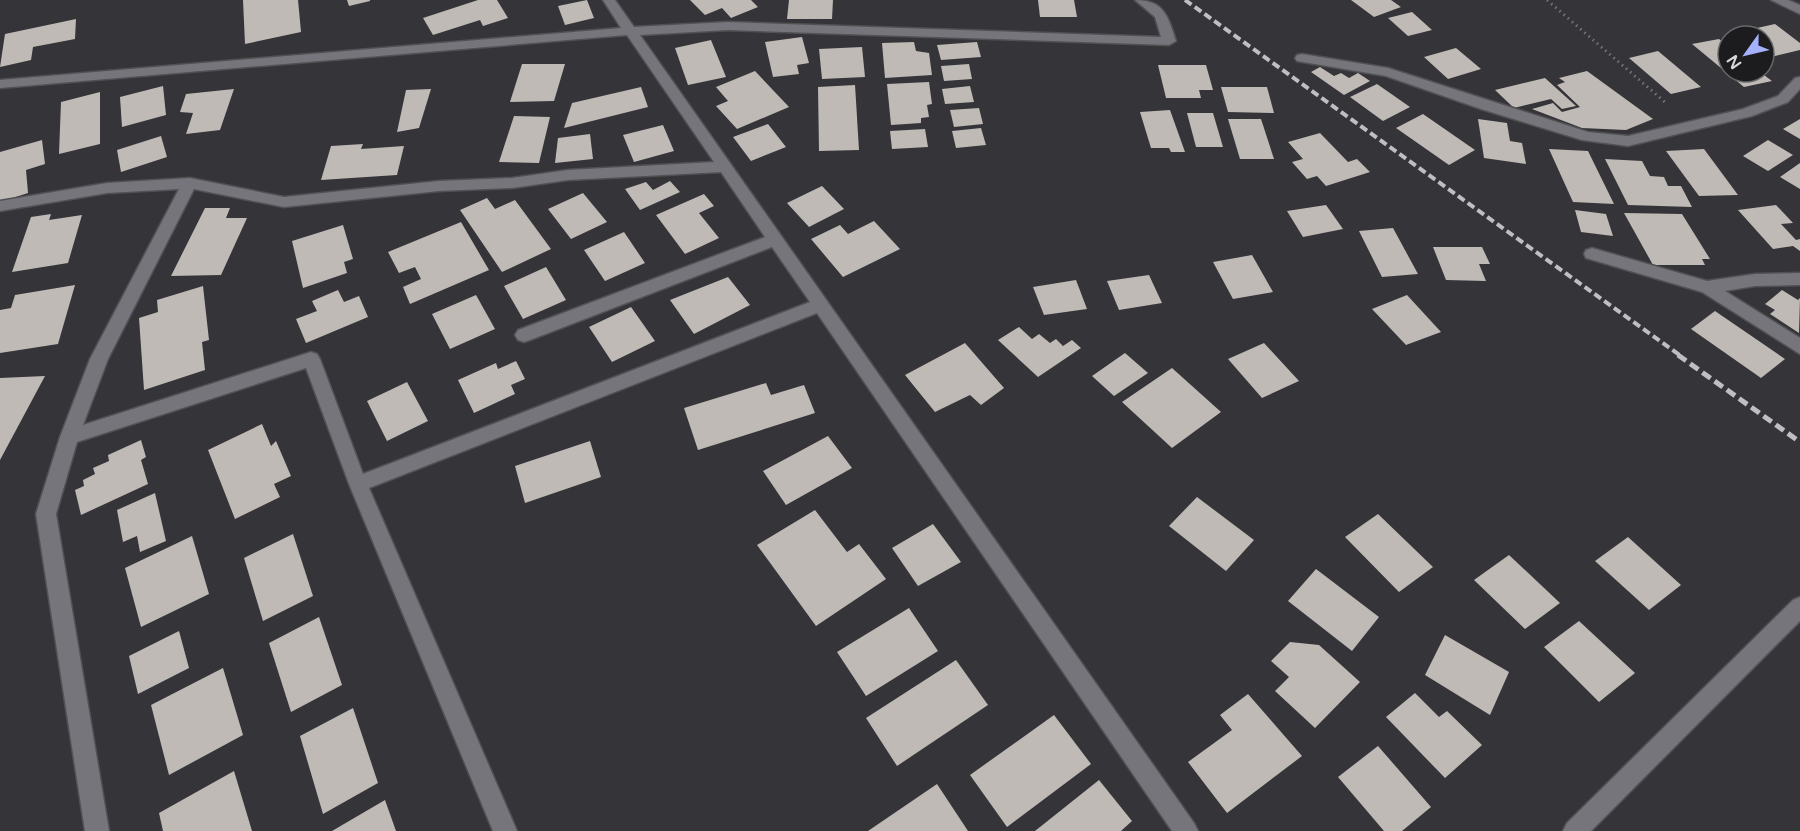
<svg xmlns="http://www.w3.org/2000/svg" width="1800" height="831" font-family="'Varela Round',sans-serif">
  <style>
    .building { fill: #bfbab5 }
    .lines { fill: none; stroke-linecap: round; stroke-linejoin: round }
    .minor-casing { stroke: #515154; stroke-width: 3 }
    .path { stroke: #747478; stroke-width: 3; stroke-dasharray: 1.5 4; stroke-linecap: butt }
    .minor { fill: #76757b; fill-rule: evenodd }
    .rail-far1 { stroke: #bfbfc2; stroke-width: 4; stroke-dasharray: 8 4; stroke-linecap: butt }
    .rail { stroke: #bfbfc2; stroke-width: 5; stroke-dasharray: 10 5; stroke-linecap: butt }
  </style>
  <rect width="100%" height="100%" fill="#353439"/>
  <!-- building -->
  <g class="building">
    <polygon points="243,0 298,0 301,32 245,44"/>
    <polygon points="347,0 370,0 370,1 349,6"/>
    <polygon points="478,0 497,0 508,18 483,26 480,20 433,35 423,18"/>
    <polygon points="587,0 594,18 565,25 558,6"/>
    <polygon points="690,0 751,0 758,7 731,18 722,8 705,15"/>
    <polygon points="789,0 833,0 832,19 787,19"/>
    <polygon points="1038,0 1074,0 1077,17 1040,17"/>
    <polygon points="1351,0 1391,0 1401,7 1374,17"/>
    <polygon points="1412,12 1432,30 1408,36 1388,18"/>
    <polygon points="76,19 75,39 33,47 31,60 0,67 5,34"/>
    <polygon points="1775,24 1800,43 1800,50 1771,57 1764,51 1764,36 1744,36 1739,32"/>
    <polygon points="802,37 809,63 797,65 799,74 773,77 765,42"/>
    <polygon points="1719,39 1728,46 1728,72 1760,72 1772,81 1744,87 1692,44"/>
    <polygon points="711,40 726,77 688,85 675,48"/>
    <polygon points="914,42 916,51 929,53 932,75 885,78 882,43"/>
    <polygon points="977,42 981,57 941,60 937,45"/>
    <polygon points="862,47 865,77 822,79 819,49"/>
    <polygon points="1456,48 1481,69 1448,79 1424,57"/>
    <polygon points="1658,51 1701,87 1671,94 1629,58"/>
    <polygon points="522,64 565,64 554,101 510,102"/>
    <polygon points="969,64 972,79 944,81 941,66"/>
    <polygon points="1158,65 1206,65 1213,90 1199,90 1201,98 1166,98"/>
    <polygon points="1320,67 1334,76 1341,73 1349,78 1358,73 1370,81 1344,95 1311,72"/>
    <polygon points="755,71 789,107 737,129 716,106 728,101 716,87"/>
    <polygon points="1587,71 1653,119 1626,130 1582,128 1532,109 1553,103 1562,112 1580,107 1557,85 1565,82 1559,78"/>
    <polygon points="1545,78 1576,106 1562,109 1551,99 1514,108 1495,90"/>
    <polygon points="929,82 932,104 927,105 929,117 921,118 921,123 891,125 887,84"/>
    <polygon points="1377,84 1410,107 1383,121 1350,97"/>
    <polygon points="855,85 859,150 819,151 818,87"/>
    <polygon points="163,86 166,115 122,127 120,97"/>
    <polygon points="970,86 974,102 945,104 942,89"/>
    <polygon points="641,87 648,107 564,128 572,103"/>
    <polygon points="1221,87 1267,87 1274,113 1228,112"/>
    <polygon points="234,89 220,130 186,134 193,113 180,112 186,94"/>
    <polygon points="431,89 419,128 397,132 406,90"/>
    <polygon points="100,92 100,144 59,154 61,102"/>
    <polygon points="979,108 983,124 954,127 950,110"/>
    <polygon points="1170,110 1185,152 1171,152 1169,148 1151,148 1140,112"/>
    <polygon points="1187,113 1213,113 1223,147 1196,147"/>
    <polygon points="1423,114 1475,150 1449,165 1396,128"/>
    <polygon points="514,116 550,117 539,163 499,162"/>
    <polygon points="1228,119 1261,119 1274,159 1240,159"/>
    <polygon points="1478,119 1507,123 1510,141 1522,143 1526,164 1484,158"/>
    <polygon points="1800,119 1800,139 1783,129"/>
    <polygon points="768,124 786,147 751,161 733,137"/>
    <polygon points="663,125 674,151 634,162 623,135"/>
    <polygon points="981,128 986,145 956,148 952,131"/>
    <polygon points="925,129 928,147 892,149 890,131"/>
    <polygon points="1320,133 1348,162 1357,159 1370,172 1326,186 1317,176 1307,179 1292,162 1303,159 1288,142"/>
    <polygon points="590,134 593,159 555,163 558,138"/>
    <polygon points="161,136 167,157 121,172 117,150"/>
    <polygon points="42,140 45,164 26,170 28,193 0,202 0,152"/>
    <polygon points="1768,140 1793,155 1768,171 1743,156"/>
    <polygon points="363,144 361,149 404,146 397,175 321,180 331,146"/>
    <polygon points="1549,149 1588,151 1614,204 1573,202"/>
    <polygon points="1704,149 1738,195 1699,196 1666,151"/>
    <polygon points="1605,159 1642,161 1650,176 1664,177 1668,186 1681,186 1692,207 1628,205"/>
    <polygon points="1800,163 1800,189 1780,177"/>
    <polygon points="670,181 680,192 640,210 625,189 646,182 653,190"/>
    <polygon points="822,186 844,209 809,227 787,203"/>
    <polygon points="583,193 607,222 571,239 548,209"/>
    <polygon points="704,194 714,206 699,213 719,238 685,254 656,215"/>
    <polygon points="487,198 495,209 515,200 551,249 502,272 460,210"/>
    <polygon points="1326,205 1343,229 1303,237 1287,211"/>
    <polygon points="1776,205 1793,223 1781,224 1796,240 1800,239 1800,251 1793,246 1773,249 1738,210"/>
    <polygon points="205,208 230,208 226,218 247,218 221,275 171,276"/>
    <polygon points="1575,210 1606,214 1613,236 1581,232"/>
    <polygon points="1624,213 1682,214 1710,259 1702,259 1705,265 1653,265"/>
    <polygon points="51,214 49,220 82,215 68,263 12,272 31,217"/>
    <polygon points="874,221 900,249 843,277 811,239 840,225 848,234"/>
    <polygon points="461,222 489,270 410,304 403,287 421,279 415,267 399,273 388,252"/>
    <polygon points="343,225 353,259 344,262 347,273 303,288 292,241"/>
    <polygon points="1393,228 1418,274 1382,277 1359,231"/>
    <polygon points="624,232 645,263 605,281 584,250"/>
    <polygon points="1433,247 1482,247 1490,264 1479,264 1486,281 1446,280"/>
    <polygon points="1252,255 1273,292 1233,299 1213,262"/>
    <polygon points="546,267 566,300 523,319 504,286"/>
    <polygon points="1149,275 1162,303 1119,310 1107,281"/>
    <polygon points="728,277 750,305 694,334 670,300"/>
    <polygon points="1076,280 1087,309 1044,315 1033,287"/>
    <polygon points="75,285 58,344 0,353 0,310 11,308 15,295"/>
    <polygon points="203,286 209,340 202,342 205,370 144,390 139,318 158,312 157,300"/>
    <polygon points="338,290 344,302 359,296 368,317 306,343 296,319 317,311 312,301"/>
    <polygon points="1782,290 1798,300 1800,298 1799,333 1770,314 1775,310 1765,304"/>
    <polygon points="476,295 495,329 450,349 432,314"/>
    <polygon points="1407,295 1441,332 1406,345 1372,309"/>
    <polygon points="631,307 655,341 612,362 589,327"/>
    <polygon points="1715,311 1785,359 1761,378 1691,329"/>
    <polygon points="1019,327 1032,339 1039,334 1050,343 1056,339 1063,346 1072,340 1081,348 1038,377 998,340"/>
    <polygon points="965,343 1004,388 981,405 970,395 935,412 905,375"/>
    <polygon points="1264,343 1299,381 1262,398 1228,359"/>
    <polygon points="1125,353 1148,373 1114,396 1092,376"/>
    <polygon points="516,361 525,379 511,385 515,394 474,413 458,380 496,363 498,369"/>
    <polygon points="1172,368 1221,412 1172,448 1122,402"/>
    <polygon points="45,376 0,460 0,378"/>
    <polygon points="407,382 428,421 387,441 367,401"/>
    <polygon points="766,383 771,395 804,385 815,413 698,450 684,408"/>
    <polygon points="262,424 271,446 276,441 291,476 274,484 280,497 235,519 208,450"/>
    <polygon points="828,436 852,468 786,505 763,471"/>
    <polygon points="141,440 146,457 141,460 148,484 81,515 75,490 84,486 83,480 95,474 93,468 109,461 108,455"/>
    <polygon points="590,441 601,477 525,503 515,466"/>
    <polygon points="155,493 166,541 140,552 137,536 123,542 117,510"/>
    <polygon points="1197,497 1254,540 1226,571 1169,526"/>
    <polygon points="815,510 847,552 859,544 886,579 816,626 757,545"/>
    <polygon points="1378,514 1433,567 1399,592 1345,537"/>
    <polygon points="933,524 961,562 918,586 892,548"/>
    <polygon points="293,534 313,596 263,621 244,558"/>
    <polygon points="192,536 209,594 141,627 125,568"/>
    <polygon points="1628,537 1681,585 1649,610 1595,561"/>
    <polygon points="1509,555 1560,603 1525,629 1474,580"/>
    <polygon points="1316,569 1379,617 1352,651 1288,601"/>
    <polygon points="909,608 938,651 866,696 837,652"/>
    <polygon points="319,617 342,685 291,712 269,643"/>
    <polygon points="1579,621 1635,673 1599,702 1544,647"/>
    <polygon points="179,631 189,668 138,694 129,656"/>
    <polygon points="1445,635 1509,672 1490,715 1425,675"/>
    <polygon points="1290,642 1319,645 1360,682 1315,728 1275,691 1289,677 1271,661"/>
    <polygon points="956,660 988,705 897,766 866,718"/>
    <polygon points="223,668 243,735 169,775 151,705"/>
    <polygon points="1415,693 1439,717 1447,711 1482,745 1445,778 1386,717"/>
    <polygon points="1248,694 1302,756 1227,813 1188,762 1232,730 1220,715"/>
    <polygon points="353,708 378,783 323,814 300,736"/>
    <polygon points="1054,715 1091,764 1007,827 970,775"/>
    <polygon points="1378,746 1431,807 1402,831 1384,831 1338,777"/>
    <polygon points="234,771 252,831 163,831 159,813"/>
    <polygon points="1099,780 1132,821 1121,831 1035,831"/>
    <polygon points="937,784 968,831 868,831"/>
    <polygon points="385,800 396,831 332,831"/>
  </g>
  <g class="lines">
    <defs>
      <g id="minor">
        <path d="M603,0H615L634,27L728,22L1161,37L1155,17L1135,0C1164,0 1168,16 1176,41L1169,45L728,30L640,35L1194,823L1198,831H1172L817,313L369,488L517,831H493L349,484L306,368L77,442L56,514L109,831H85L36,514L60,437L90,359L179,189L107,193L0,211V201L107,183L190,178L284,197L439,181L512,178L568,170L714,162L627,35L0,88V80L621,28ZM721,172L765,237L518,330L515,335L518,340L524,342L530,340L772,247L810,302L363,474L320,359L317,354L311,352L83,425L108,359L194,189L284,207L439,191L512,188L568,180Z"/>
        <polygon points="1771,0 1788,0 1800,5 1800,14"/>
        <polygon points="1302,54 1388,68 1588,132 1628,136 1743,109 1778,96 1795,78 1800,77 1800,89 1788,102 1752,116 1628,146 1582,140 1481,109 1386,76 1297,61 1295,58 1297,55"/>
        <polygon points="1592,248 1707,281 1755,274 1800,273 1800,285 1755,286 1725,291 1800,338 1800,354 1702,292 1586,258 1584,254 1586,250"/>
        <polygon points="1800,597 1800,621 1591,831 1563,831 1567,823 1793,600"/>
      </g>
    </defs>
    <!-- minor casing -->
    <use href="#minor" class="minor-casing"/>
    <!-- path -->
    <polyline class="path" points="1547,0 1666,103"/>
    <!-- minor -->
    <use href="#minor" class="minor"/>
    <!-- rail-far1 -->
    <polyline class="rail-far1" points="1185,0 1681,356"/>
    <!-- rail -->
    <polyline class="rail" points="1678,355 1800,442"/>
  </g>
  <!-- north arrow -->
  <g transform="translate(1746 54) rotate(236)"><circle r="28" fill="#1c1c1e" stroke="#67676a" stroke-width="1.5"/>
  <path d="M0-4.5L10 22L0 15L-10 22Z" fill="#a5b1fc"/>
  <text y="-9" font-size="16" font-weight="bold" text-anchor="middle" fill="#d8d8db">N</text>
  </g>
</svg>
